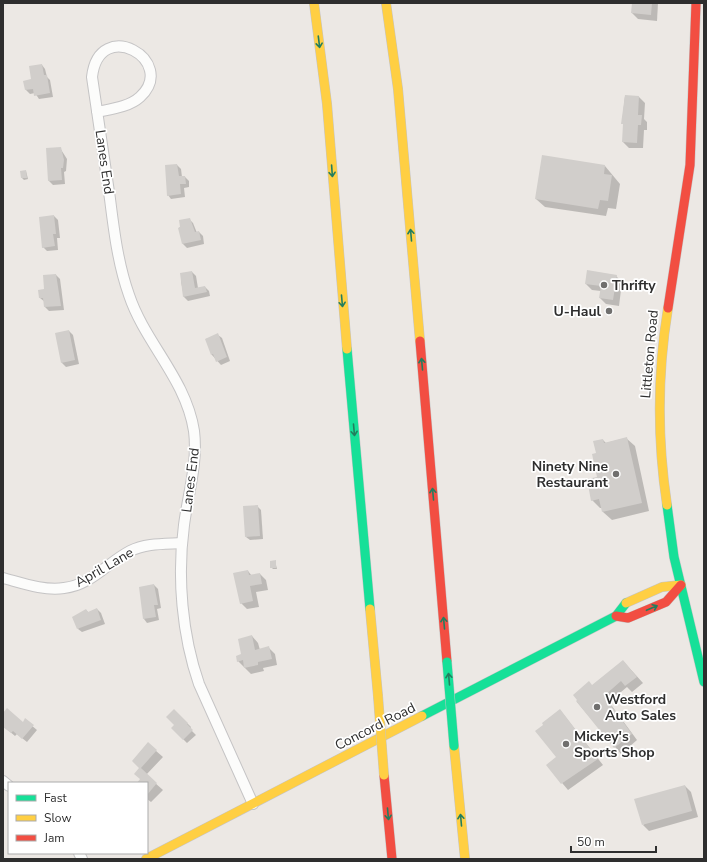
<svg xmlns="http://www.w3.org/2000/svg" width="707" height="862" font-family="'Nunito Sans',sans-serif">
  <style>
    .shadow { fill: #0003 }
    .building { fill: #d1cecb }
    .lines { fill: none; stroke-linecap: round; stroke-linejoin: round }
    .street-casing { stroke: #c5c4c5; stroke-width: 12 }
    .fast-casing { stroke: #c5c4c5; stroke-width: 10 }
    .slow-casing { stroke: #c5c4c5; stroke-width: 10 }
    .jam-casing { stroke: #c5c4c5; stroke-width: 10 }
    .street { stroke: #fcfcfb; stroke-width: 10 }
    .fast { stroke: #16e098; stroke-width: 9 }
    .slow { stroke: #ffcf43; stroke-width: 9 }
    .jam { stroke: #f24e42; stroke-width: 9 }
    .fast-bridge-casing { stroke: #c6c5c4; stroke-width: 10; stroke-linecap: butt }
    .slow-bridge-casing { stroke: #c6c5c4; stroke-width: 10; stroke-linecap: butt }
    .fast-bridge { stroke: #16e098; stroke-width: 9 }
    .slow-bridge { stroke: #ffcf43; stroke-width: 9 }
    .oneway { stroke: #237e5e }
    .poi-dot { fill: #706f6e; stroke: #fff; stroke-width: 1.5 }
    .labels { text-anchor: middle; stroke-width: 3.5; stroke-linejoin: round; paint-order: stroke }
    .street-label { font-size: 14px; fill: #2e2e2e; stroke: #fff }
    .poi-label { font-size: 14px; font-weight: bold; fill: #2e2e2e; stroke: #fff; text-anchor: start }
  </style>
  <rect width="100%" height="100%" fill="#ece8e4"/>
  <!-- shadow -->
  <g class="shadow">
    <polygon points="633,3 658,3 657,21 638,19 632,13"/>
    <polygon points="42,65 45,69 47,77 50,80 53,97 39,99 35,93 30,94 26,90 25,82 33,80"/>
    <polygon points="625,96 639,97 645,103 644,119 647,122 647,130 644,130 643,148 629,148 623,142 624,125 622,123"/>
    <polygon points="60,148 67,159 66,171 64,172 65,184 53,185 49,181"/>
    <polygon points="177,165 181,169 182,177 185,177 189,181 189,187 184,188 185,197 171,199 168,195"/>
    <polygon points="605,166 620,184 616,209 608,208 606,216 545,207 536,199"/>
    <polygon points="26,171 28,179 24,180 22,178"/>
    <polygon points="54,216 58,220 60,238 57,238 58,250 47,251 43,247"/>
    <polygon points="189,219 193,223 197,233 199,232 203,236 204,244 187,248 183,244 179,228"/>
    <polygon points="192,272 196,276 198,288 205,287 209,291 210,296 188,301 184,297 181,281"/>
    <polygon points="56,275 60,279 64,310 49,311 45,307 45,302 40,298"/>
    <polygon points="616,276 622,282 619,306 606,304 600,298 601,291 592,290 586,284"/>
    <polygon points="69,331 73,335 79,364 66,367 62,363 56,334"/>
    <polygon points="218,335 222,338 230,361 221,365 212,355 206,339"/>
    <polygon points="626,438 635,446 649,511 612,520 603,512 602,508 600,508 592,500 598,478 597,454 603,440 606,443"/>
    <polygon points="257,506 261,510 263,539 250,540 246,537"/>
    <polygon points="275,561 277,569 273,569 271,567"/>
    <polygon points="248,571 252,576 260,574 266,580 268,590 256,592 259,607 247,609 241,603"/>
    <polygon points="154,585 158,589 161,608 157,609 159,620 147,623 144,619"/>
    <polygon points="97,609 101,613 105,624 82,632 78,629 86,610 89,613"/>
    <polygon points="252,636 258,643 260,650 269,648 275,654 277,665 263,668 264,671 251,674 238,661"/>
    <polygon points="623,661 643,683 632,692 627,687 609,702 637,740 621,754 577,702"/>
    <polygon points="174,710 191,727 190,729 196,735 187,743 172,728 175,725"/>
    <polygon points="560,710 603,765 568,790 547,765 557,757"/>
    <polygon points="3,714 23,723 25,720 37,730 27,742 17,734 15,736 3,726"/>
    <polygon points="148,744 163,757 146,775 163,790 151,802 147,799 147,783 138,783 141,780 140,768"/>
    <polygon points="685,786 691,792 698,817 649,831 643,825"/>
  </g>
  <!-- building -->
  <g class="building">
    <polygon points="632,3 652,3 651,15 631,13"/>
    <polygon points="42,64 44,75 47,75 50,93 34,96 33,89 25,90 23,81 31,79 29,66"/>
    <polygon points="625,95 639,96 638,115 642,115 641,125 638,125 637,143 622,142 623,124 621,124"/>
    <polygon points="61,147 64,160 63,168 61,168 62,180 48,181 46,148"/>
    <polygon points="542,155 605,165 604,174 612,175 608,201 600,200 598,209 535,199"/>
    <polygon points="177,164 179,176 185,176 186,184 180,184 181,194 167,196 165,165"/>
    <polygon points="26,170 27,178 21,178 20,171"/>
    <polygon points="54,215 56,234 53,234 55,246 42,248 39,217"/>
    <polygon points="190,218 195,232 199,231 201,240 182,244 178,228 180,227 179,220"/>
    <polygon points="587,270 617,275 613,300 599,298 601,286 585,284"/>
    <polygon points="192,271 195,288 205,286 207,292 183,297 180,273"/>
    <polygon points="56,274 61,306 44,307 43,298 39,298 38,290 44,289 43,275"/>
    <polygon points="69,330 75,360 61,363 55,333"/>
    <polygon points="218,333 227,357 216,362 213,354 211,355 205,339"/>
    <polygon points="627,437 642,503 602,512 599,499 591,501 587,479 597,477 592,454 596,453 593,441 603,439 604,443"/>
    <polygon points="258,505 260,536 245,537 243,506"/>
    <polygon points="276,560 276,568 270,568 270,561"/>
    <polygon points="248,570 249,575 260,573 262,584 250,586 253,601 240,604 233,573"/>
    <polygon points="154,584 158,605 154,605 156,617 143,619 139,587"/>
    <polygon points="97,608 101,620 77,629 72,617 86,609 88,612"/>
    <polygon points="252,635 255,650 269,646 272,659 258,662 258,665 244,668 243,660 237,662 236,656 241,654 238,639"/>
    <polygon points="623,660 637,677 625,686 621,681 604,696 632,734 614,748 576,701 577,700 573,695 589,681 592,685"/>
    <polygon points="7,708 23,722 25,718 34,725 22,739 13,731 11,733 3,727 3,713"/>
    <polygon points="174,709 188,723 187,724 193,730 183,740 171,728 174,725 166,717"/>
    <polygon points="560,709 598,759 561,784 546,765 556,757 535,731 543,725 542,723"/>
    <polygon points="148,742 157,750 141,768 157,783 147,795 147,783 137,783 140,779 134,774 139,768 132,761"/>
    <polygon points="685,785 692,811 642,825 634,799"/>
  </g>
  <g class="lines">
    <defs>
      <g id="street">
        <path d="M97,112C111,109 129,107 140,97C179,61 99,15 92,77C98,117 104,158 110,199C114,231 118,264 129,295C145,343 186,379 194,431C198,463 188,494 184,525C177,577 182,635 199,684L253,804"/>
        <path d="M3,578C22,583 44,591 64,588C91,585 107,563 130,551C146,543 164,544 182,543"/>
        <polyline points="3,781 9,786"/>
        <polyline points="79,853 82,859"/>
      </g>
      <g id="fast">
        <polyline points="347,349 370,609"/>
        <polyline points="667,505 674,557 704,682"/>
        <polyline points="422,716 616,616 626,603"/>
      </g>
      <g id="slow">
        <polyline points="314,3 327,104 347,349"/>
        <polyline points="386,3 398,89 420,341"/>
        <path d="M667,505C657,438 657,375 668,308"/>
        <polyline points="626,603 662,587 681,585"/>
        <polyline points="370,609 378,696"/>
        <polyline points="454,746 465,859"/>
        <polyline points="146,859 422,716"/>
      </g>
      <g id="jam">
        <polyline points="668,308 690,165 696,3"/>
        <polyline points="420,341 447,662"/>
        <polyline points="616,616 628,618 666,602 681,585"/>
        <polyline points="384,775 392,859"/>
      </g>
    </defs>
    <!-- street casing -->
    <use href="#street" class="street-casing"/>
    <!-- fast casing -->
    <use href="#fast" class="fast-casing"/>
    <!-- slow casing -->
    <use href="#slow" class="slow-casing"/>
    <!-- jam casing -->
    <use href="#jam" class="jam-casing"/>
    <!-- street -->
    <use href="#street" class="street"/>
    <!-- fast -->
    <use href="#fast" class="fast"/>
    <!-- slow -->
    <use href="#slow" class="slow"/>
    <!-- jam -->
    <use href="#jam" class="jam"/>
    <defs>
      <polyline id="fast-bridge" points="447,662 454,746"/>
      <polyline id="slow-bridge" points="378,696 384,775"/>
    </defs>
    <!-- fast-bridge casing -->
    <use href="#fast-bridge" class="fast-bridge-casing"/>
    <!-- slow-bridge casing -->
    <use href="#slow-bridge" class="slow-bridge-casing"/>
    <!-- fast-bridge -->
    <use href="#fast-bridge" class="fast-bridge"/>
    <!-- slow-bridge -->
    <use href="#slow-bridge" class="slow-bridge"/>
  </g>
  <!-- one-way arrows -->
  <defs><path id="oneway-shaft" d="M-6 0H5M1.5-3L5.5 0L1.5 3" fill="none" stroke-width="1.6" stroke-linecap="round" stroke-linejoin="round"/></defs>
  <g class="oneway">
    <use href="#oneway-shaft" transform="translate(319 42) rotate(83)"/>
    <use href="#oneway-shaft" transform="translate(332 171) rotate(86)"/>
    <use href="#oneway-shaft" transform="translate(411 235) rotate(-95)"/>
    <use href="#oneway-shaft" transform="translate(342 301) rotate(85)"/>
    <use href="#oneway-shaft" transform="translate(422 364) rotate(-95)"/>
    <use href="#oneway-shaft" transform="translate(354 430) rotate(85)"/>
    <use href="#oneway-shaft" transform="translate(433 494) rotate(-95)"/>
    <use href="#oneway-shaft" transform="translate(652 608) rotate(-23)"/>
    <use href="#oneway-shaft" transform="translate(444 623) rotate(-95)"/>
    <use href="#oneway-shaft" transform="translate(449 679) rotate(-95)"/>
    <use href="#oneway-shaft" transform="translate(388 814) rotate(85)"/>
    <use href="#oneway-shaft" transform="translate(461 820) rotate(-95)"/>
  </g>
  <!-- markers -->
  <g class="poi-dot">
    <circle cx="604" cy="285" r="4"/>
    <circle cx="609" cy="311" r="4"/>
    <circle cx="616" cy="474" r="4"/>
    <circle cx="597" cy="707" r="4"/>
    <circle cx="566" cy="744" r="4"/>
  </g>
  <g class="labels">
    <!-- street labels -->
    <g class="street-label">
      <text transform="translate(105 162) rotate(82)" y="5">Lanes End</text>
      <text transform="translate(649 354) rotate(-85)" y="5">Littleton Road</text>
      <text transform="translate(190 480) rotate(-83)" y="5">Lanes End</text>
      <text transform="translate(104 567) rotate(-30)" y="5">April Lane</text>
      <text transform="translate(375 726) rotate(-27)" y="5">Concord Road</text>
    </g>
    <!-- poi labels -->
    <g class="poi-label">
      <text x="612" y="290">Thrifty</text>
      <text x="601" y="316" text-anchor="end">U-Haul</text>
      <text x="608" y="471" text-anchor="end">Ninety Nine<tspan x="608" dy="16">Restaurant</tspan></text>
      <text x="605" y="704">Westford<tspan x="605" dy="16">Auto Sales</tspan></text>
      <text x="574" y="741">Mickey's<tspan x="574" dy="16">Sports Shop</tspan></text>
    </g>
  </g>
  <!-- border -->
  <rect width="707" height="862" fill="none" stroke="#2e2e2e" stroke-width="8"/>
  <!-- legend -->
  <rect x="8" y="782" width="140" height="72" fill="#ffffff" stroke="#ababab"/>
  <rect x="16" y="795" width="20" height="6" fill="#16e098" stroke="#ababab"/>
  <text x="44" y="802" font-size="12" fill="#2e2e2e">Fast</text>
  <rect x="16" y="815" width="20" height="6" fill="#ffcf43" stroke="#ababab"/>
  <text x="44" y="822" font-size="12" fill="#2e2e2e">Slow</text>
  <rect x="16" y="835" width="20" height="6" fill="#f24e42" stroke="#ababab"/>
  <text x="44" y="842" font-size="12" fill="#2e2e2e">Jam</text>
  <!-- scale -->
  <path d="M571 846v6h85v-6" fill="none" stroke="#2e2e2e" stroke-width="2"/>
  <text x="577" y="846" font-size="12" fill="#2e2e2e" stroke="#ffffff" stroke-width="3" paint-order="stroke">50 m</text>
</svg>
